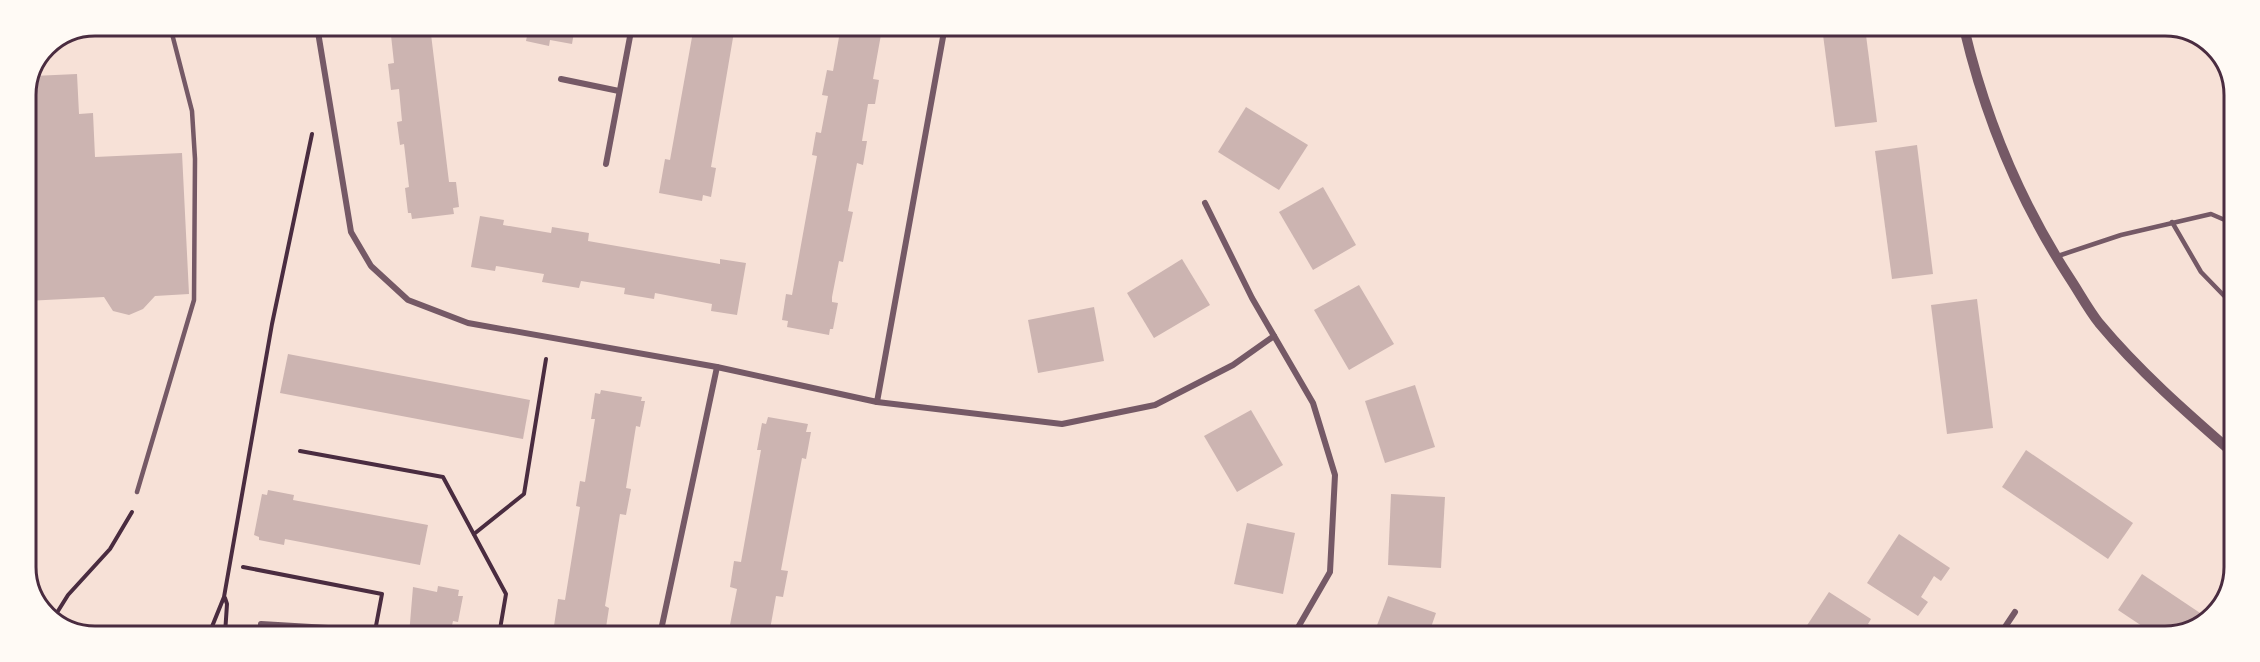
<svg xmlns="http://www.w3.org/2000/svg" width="2260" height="662" font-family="'PT Sans Narrow',sans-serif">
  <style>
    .building { fill: #ccb4b1 }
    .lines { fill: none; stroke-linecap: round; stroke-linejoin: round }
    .path { stroke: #4a2c40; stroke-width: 4 }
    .service { stroke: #755966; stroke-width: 4.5 }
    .minor { stroke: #755966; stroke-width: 6 }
    .tertiary { stroke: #755966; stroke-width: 10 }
    .rim { fill: none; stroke: #4a2c40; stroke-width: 3 }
  </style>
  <rect width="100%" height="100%" fill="#f7e1d7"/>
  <!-- building -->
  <g class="building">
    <polygon points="390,26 430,26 449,182 456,182 459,207 453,208 454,214 412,219 411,213 408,213 405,188 409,187 404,144 400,145 397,122 402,121 399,89 391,90 388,64 394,63"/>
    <polygon points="524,26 575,26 572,44 550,40 549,46 526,41 527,36 522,35"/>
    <polygon points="694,26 735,26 711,167 716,168 711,197 703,195 702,201 659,193 665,159 670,160"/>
    <polygon points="841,26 888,26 887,30 882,29 873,79 879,80 875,104 868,104 862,141 867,141 863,165 857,163 848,211 853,212 848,236 843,262 839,261 832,297 832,302 838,303 833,329 830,329 829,335 787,327 788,321 782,320 786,294 792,295 817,156 812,155 816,132 821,133 828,96 822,95 827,70 833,71"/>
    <polygon points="1822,27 1865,27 1877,122 1835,127"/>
    <polygon points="77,74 79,114 93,113 95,157 182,153 189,294 155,296 143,309 129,315 113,311 104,297 26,301 26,95 33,76"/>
    <polygon points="1246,107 1308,145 1279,190 1218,152"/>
    <polygon points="1917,145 1933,274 1892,279 1875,151"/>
    <polygon points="1323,187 1356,245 1313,270 1279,212"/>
    <polygon points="480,216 504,220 503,225 551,233 552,227 589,233 588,241 720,264 720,259 746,263 737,315 711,311 712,304 655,293 654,299 624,294 625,288 581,281 579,288 542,282 544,274 496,266 495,271 471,267"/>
    <polygon points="1182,259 1210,305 1154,338 1127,293"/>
    <polygon points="1359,285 1394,344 1349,370 1314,310"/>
    <polygon points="1977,299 1993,428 1947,434 1931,305"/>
    <polygon points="1094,307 1104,361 1038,373 1028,320"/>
    <polygon points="288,354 530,400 523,439 280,393"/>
    <polygon points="1415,385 1435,447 1385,463 1365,401"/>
    <polygon points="601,390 642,397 641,401 645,401 640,427 636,426 626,488 631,489 626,515 620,514 605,606 609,608 605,634 567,635 560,634 561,627 554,626 558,599 565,600 580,507 576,506 580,481 585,482 595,419 591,419 595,393 600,394"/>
    <polygon points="1251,410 1283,465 1237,492 1204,436"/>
    <polygon points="768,417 808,424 806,432 811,432 806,459 802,458 781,570 788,571 783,597 776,596 769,635 728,635 737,589 730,587 734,561 741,562 761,450 757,450 762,423 766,424"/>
    <polygon points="2026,450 2133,523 2108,559 2002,487"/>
    <polygon points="268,490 294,495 293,500 428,525 420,565 285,539 284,545 259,540 259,537 254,535 262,494 267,495"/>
    <polygon points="1391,494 1445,497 1441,568 1388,565"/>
    <polygon points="1247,523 1295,533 1283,594 1234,584"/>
    <polygon points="1899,534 1950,568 1941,581 1934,576 1921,597 1928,602 1918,616 1867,583"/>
    <polygon points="2142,574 2209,619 2208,622 2165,636 2157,636 2118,610"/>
    <polygon points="438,586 459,590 458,596 463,596 458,622 453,621 450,635 409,635 413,587 437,592"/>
    <polygon points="1829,592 1871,619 1868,624 1875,628 1871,636 1800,636"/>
    <polygon points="1388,596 1436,613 1428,636 1373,636"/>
    <polygon points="1185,628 1196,635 1180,635"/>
  </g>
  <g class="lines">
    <!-- path -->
    <g class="path">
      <polyline points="300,451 443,477 506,594 499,635"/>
      <polyline points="474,534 524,494 546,359"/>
      <polyline points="243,567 382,594 375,631 347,629"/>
      <polyline points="53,619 68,595 110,549 132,512"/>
      <polyline points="209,634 224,597 272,324 312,134"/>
      <polyline points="225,634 227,604 225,598"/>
    </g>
    <!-- service -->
    <g class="service">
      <polyline points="2172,222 2201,272 2233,305"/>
      <polyline points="2058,256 2121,235 2211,214 2234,224"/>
      <polyline points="137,492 194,300 195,159 192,111 170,26"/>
    </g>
    <!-- minor -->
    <g class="minor">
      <polyline points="317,26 351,232 371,266 408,300 468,323 717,367 877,402 945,26"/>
      <polyline points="561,79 619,91"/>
      <polyline points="606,164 632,26"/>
      <polyline points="1205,203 1252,298 1313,403 1335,475 1330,572 1293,636"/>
      <polyline points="877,402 1062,424 1155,405 1233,365 1274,336"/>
      <polyline points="260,634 261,624 328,628"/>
      <polyline points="660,635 717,367"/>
      <polyline points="1999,636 2015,612"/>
    </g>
    <!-- tertiary -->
    <path class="tertiary" d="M1964,28C1985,117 2019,200 2069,277C2079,292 2088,309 2099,323C2139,371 2186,412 2233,453"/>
  </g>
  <!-- crop -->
  <path d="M0 0H2260V662H0ZM95 36H2165A59 59 0 0 1 2224 95V567A59 59 0 0 1 2165 626H95A59 59 0 0 1 36 567V95A59 59 0 0 1 95 36Z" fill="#fffaf5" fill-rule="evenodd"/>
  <path class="rim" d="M95 36H2165A59 59 0 0 1 2224 95V567A59 59 0 0 1 2165 626H95A59 59 0 0 1 36 567V95A59 59 0 0 1 95 36Z"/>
</svg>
